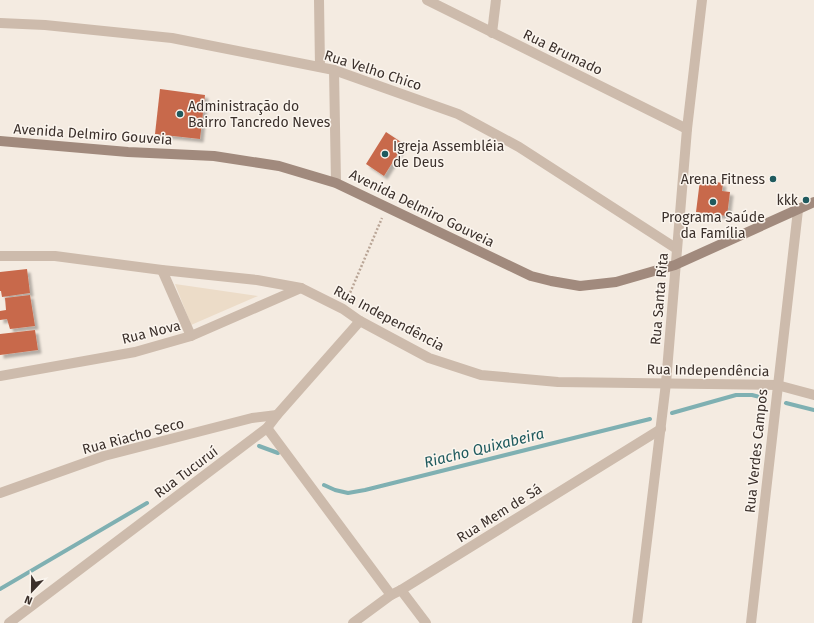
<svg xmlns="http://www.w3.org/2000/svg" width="814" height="623" font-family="'Fira Sans',sans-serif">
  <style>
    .plaza { fill: #ecdcc8 }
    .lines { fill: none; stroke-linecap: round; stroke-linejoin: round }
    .stream { stroke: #7fb0b2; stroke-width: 4 }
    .building { fill: #c8694b; filter: url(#shadow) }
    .path { stroke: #b9a596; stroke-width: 2.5; stroke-dasharray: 2 2; stroke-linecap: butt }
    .street { stroke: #cdbbac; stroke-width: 10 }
    .secondary { stroke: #a18a7d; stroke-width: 10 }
    .poi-dot { fill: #1f5a5e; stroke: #fbf5ee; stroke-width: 1.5 }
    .labels { text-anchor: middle; stroke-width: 3; stroke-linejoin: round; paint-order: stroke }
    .street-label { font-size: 14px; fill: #3b302b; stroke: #fbf5ee }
    .poi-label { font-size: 14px; fill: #3b302b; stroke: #fbf5ee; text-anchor: start }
    .water-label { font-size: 15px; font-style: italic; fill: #1f5a5e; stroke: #fbf5ee }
  </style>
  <defs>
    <filter id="shadow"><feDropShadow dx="3.5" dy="3.5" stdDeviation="1" flood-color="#0004"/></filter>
  </defs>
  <rect width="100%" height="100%" fill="#f4ebe1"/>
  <!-- plaza -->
  <polygon class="plaza" points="175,284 258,296 191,325"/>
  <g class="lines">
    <!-- stream -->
    <g class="stream">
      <polyline points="786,403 814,410"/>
      <polyline points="672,413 736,395 752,395 764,398"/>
      <polyline points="259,446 278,453"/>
      <polyline points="324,485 335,490 348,493 365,490 650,419"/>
      <polyline points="0,589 147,503"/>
    </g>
  </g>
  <!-- building -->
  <g class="building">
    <polygon points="160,89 205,95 200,139 155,134"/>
    <polygon points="386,132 404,144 384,176 366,164"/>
    <polygon points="700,180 723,183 722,191 730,192 727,216 696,212"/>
    <polygon points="27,269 30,293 2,297 1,291 0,291 0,272"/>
    <polygon points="30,295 35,326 10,329 7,319 0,320 0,311 6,310 5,298"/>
    <polygon points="35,330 38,350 0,355 0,334"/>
  </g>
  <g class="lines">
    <!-- path -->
    <polyline class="path" points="347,300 382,218"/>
    <!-- street -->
    <g class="street">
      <polyline points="319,0 320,67"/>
      <polyline points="427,0 687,129"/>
      <polyline points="0,23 45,25 172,38 334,70 458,114 519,147 677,249"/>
      <polyline points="492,33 496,0"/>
      <polyline points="334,70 336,183"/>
      <polyline points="0,256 55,256 162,270 257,280 301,288 343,309 360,321 429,358 481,375 558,382 777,385 814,395"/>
      <polyline points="162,270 191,336"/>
      <polyline points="0,376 135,352 191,336 301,288"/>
      <polyline points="267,428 391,595"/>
      <polyline points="0,493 104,456 252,418 277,415"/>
      <polyline points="401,590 426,623"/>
      <polyline points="9,623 267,428 277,415 360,321"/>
      <polyline points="353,623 391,595 401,590 661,429"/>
      <polyline points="637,623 666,383 687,129 702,0"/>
      <polyline points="751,623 798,210"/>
    </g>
    <!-- secondary -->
    <polyline class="secondary" points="0,141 128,152 214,156 279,166 336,183 531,276 551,281 580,286 616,282 675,265 814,202"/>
  </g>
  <!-- markers -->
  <g class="poi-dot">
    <circle cx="180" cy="114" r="4"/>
    <circle cx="385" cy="154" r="4"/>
    <circle cx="773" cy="179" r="4"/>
    <circle cx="806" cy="200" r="4"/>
    <circle cx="713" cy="202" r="4"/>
  </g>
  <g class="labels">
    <!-- street labels -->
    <g class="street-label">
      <text transform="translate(563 52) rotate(26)" y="5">Rua Brumado</text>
      <text transform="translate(373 70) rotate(18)" y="5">Rua Velho Chico</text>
      <text transform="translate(93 134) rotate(4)" y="5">Avenida Delmiro Gouveia</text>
      <text transform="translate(422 208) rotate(26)" y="5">Avenida Delmiro Gouveia</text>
      <text transform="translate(659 299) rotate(-85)" y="5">Rua Santa Rita</text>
      <text transform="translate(389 318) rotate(28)" y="5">Rua Independência</text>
      <text transform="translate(151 332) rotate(-14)" y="5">Rua Nova</text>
      <text transform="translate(708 370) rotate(1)" y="5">Rua Independência</text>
      <text transform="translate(133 436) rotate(-15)" y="5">Rua Riacho Seco</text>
      <text transform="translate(756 451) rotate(-84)" y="5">Rua Verdes Campos</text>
      <text transform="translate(186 472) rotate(-37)" y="5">Rua Tucuruí</text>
      <text transform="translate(499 513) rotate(-32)" y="5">Rua Mem de Sá</text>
    </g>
    <!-- poi labels -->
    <g class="poi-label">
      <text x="188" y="111">Administração do<tspan x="188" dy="16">Bairro Tancredo Neves</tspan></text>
      <text x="393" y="151">Igreja Assembléia<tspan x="393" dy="16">de Deus</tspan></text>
      <text x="765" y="184" text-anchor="end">Arena Fitness</text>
      <text x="798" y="205" text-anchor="end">kkk</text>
      <text x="713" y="222" text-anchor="middle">Programa Saúde<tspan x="713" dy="16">da Família</tspan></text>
    </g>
    <!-- water labels -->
    <g class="water-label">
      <text transform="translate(484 448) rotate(-14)" y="5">Riacho Quixabeira</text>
    </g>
  </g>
  <!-- north arrow -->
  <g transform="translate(32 591) rotate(202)" stroke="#fbf5ee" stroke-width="3" paint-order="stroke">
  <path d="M0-3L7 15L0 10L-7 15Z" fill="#3b302b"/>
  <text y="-6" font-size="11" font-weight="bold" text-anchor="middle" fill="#3b302b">N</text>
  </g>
</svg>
